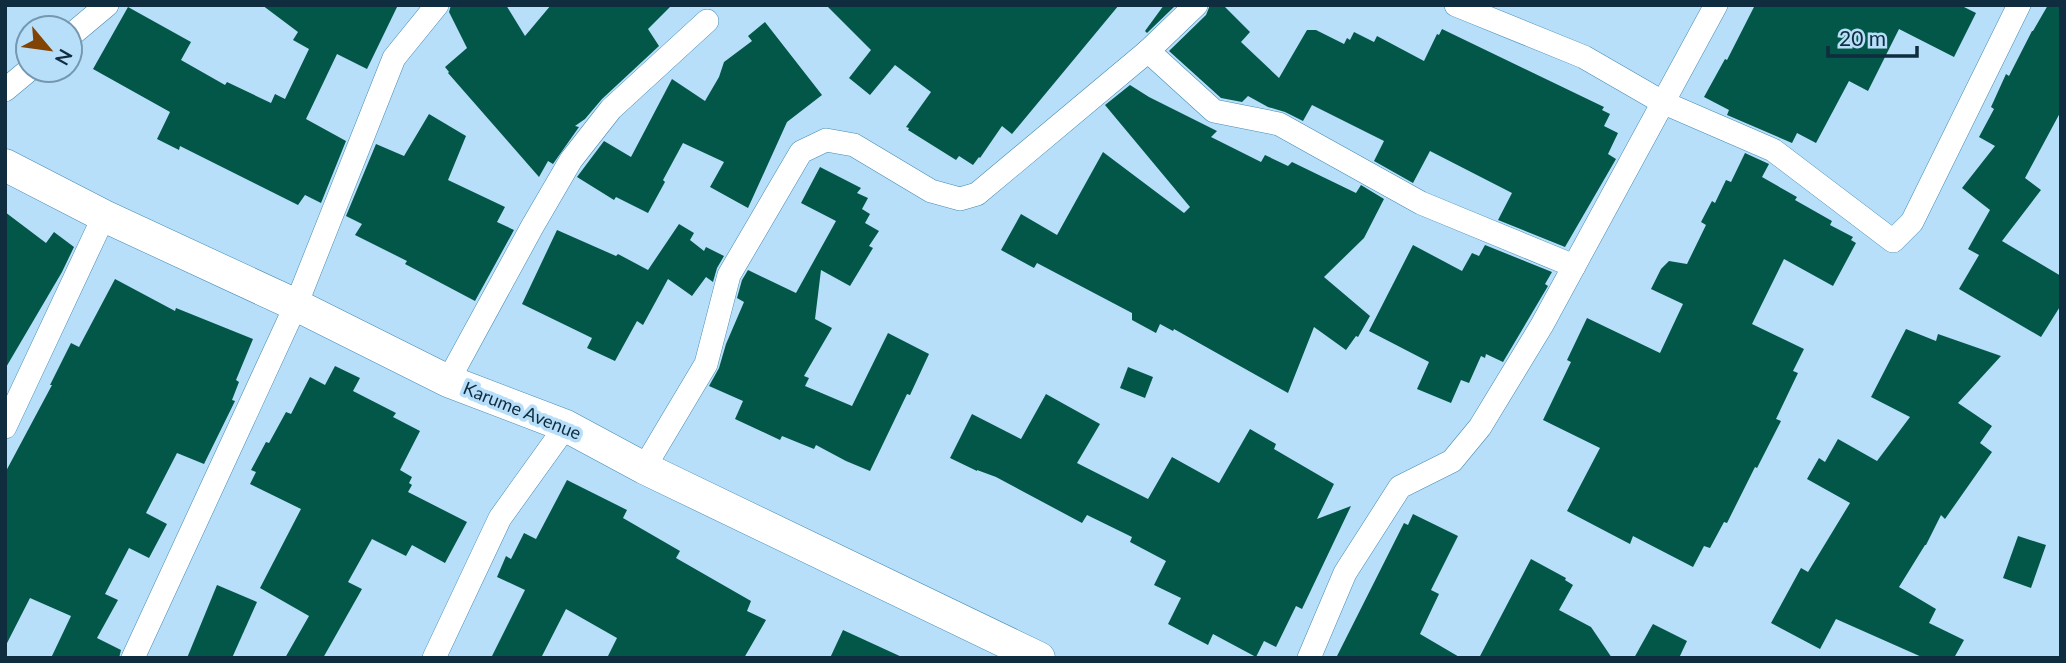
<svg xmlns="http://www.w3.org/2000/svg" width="2066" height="663" font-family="Lato,sans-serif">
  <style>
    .building { fill: #035749 }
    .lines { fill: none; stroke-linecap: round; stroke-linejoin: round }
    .street-casing { stroke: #458bb3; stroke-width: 24 }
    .secondary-casing { stroke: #458bb3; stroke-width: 33 }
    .street { stroke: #fff; stroke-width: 23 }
    .secondary { stroke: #fff; stroke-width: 32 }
    .labels { text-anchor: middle; stroke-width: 7; stroke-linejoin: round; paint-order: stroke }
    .street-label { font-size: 18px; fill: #0f2d3e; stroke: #b7dffa }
  </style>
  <rect width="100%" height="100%" fill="#b7dffa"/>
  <!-- building -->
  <g class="building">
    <polygon points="262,5 398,5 367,69 337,54 306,119 346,141 321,203 305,195 298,205 180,146 179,150 157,139 170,112 93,69 128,7 191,42 181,60 225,85 227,82 271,103 275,94 285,99 309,49 293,40 298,32"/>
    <polygon points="451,5 506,5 525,36 551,5 672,5 648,29 659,46 602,99 585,119 575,126 579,127 553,164 548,161 539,177 448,73 449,72 445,67 467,48 449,12"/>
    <polygon points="826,5 1119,5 1012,134 1002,126 980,158 979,157 973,165 959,156 956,160 908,130 909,128 906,127 931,92 895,65 870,95 849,78 871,50"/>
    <polygon points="1164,5 1176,5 1147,33 1145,31"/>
    <polygon points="1210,5 1223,5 1250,32 1241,42 1279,78 1307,30 1316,30 1344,44 1347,38 1350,40 1354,32 1374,42 1377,36 1424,61 1437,34 1439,35 1442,29 1604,107 1602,110 1610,114 1604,126 1618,133 1608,154 1616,159 1565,247 1498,220 1512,193 1430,151 1413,183 1374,161 1384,141 1312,105 1303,121 1285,112 1268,107 1248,96 1242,102 1221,98 1169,51 1206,15"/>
    <polygon points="1755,5 1960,5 1976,13 1954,57 1899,29 1868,91 1849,81 1816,143 1797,133 1792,143 1727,115 1729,110 1704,97 1725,59 1727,60"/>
    <polygon points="2048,5 2061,5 2061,111 2025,178 2041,190 2002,241 2061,276 2061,305 2041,337 1959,289 1979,255 1968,249 1990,210 1962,188 1995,146 1979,137 1994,109 1991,107 2006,74 2009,76 2032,31 2033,31"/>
    <polygon points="765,22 822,95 787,122 748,208 710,187 724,162 683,143 663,180 665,182 648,213 616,197 614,200 577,177 604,141 631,157 672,79 705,101 719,77 724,62 752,41 748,36"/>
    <polygon points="1130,85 1149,97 1217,131 1211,137 1261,162 1265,155 1288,166 1292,162 1356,193 1361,185 1384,199 1364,238 1324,277 1370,316 1358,337 1356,336 1346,350 1314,327 1288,393 1174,329 1173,331 1160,324 1156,333 1132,320 1132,313 1037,263 1034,268 1001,250 1021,214 1057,235 1103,152 1184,213 1190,207 1105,105"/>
    <polygon points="429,114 466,136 448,180 505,207 497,222 514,230 475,301 405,264 407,261 355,235 362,224 346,216 376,144 404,156"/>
    <polygon points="1745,153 1769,164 1762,177 1797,197 1795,200 1832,221 1830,225 1853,237 1851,240 1856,243 1833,286 1784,259 1752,324 1804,349 1793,371 1798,373 1776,419 1781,421 1757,468 1755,467 1727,523 1724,522 1710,548 1704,546 1693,567 1633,536 1630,544 1567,511 1600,448 1543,420 1571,362 1567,360 1587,318 1660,353 1683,304 1651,289 1661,269 1669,261 1687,264 1706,225 1701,222 1712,201 1715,203 1726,180 1731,182"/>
    <polygon points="820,167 861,188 857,193 868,198 862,209 870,214 865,223 879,231 869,246 873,248 850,286 821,270 815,319 832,328 804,376 809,378 805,386 852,406 888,333 929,354 910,395 907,394 870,471 846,461 816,445 814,449 782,436 780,440 735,419 743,401 709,386 719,368 726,344 744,302 737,298 742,280 748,270 796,293 836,221 801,203"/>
    <polygon points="5,212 46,243 54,232 74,247 62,272 5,369"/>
    <polygon points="679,224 694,233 690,240 704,251 706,247 724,256 717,268 713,282 706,277 692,296 668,279 643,325 637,321 615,361 587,348 592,338 522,304 557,230 616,256 618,254 648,270"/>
    <polygon points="1413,245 1462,271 1472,253 1479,256 1485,245 1552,272 1545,284 1548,286 1503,362 1486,354 1485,358 1481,356 1469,383 1461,380 1451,403 1417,389 1429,362 1369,331"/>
    <polygon points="115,279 175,311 176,308 253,339 236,380 239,382 232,400 235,401 204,464 177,453 146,513 167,524 149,558 129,548 105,594 118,600 97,638 121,650 119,658 51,658 71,616 30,598 5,647 5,473 52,385 50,385 71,343 79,347"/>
    <polygon points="1906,329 1936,341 1938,334 2001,356 1958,403 1992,426 1980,443 1992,452 1945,519 1941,515 1926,545 1925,545 1899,587 1936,609 1929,623 1964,640 1954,658 1924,658 1836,619 1820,649 1771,623 1801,568 1808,572 1850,503 1807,479 1819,458 1825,462 1838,439 1877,461 1910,417 1871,397"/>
    <polygon points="335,366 360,378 353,391 396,413 393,417 420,431 400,470 412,477 409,483 412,485 408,492 467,522 445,563 412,545 406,556 372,539 348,582 362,589 323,658 285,658 309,616 260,588 301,509 250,484 256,472 251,470 266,442 269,443 286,412 291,414 310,377 325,385"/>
    <polygon points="1128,367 1153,377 1145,398 1120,388"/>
    <polygon points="1046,394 1100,424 1077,463 1148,499 1172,457 1219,483 1250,429 1276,444 1274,449 1334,484 1317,519 1351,506 1302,609 1296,606 1276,647 1264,641 1256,657 1213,634 1208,645 1168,624 1181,598 1154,585 1166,561 1130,542 1132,537 1087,515 1082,523 996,477 977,470 977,471 950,458 972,414 1021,439"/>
    <polygon points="567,480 627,510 623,518 680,551 676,558 751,601 747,611 766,620 744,658 607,658 617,638 566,609 541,658 491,658 525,590 497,577 506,556 511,559 524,533 536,539"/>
    <polygon points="1413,514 1458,536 1431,590 1439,594 1420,634 1461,658 1336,658 1404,523 1408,525"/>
    <polygon points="2018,536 2046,545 2031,588 2003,578"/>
    <polygon points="1531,559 1566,578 1565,580 1573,585 1559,610 1591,627 1612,658 1479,658"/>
    <polygon points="217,585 257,602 232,658 187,658"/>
    <polygon points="1653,624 1687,641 1679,658 1634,658"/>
    <polygon points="843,630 904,658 830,658"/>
  </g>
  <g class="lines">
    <defs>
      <g id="street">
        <polyline points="1196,5 1148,51 1214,111 1279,124 1421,203 1574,266"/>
        <polyline points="1456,5 1584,57 1662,102 1773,150 1893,241 1912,222 2019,5"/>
        <polyline points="70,36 107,5"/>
        <polyline points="5,90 29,70"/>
        <polyline points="448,381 532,227 571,160 611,109 707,21"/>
        <polyline points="5,427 104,216"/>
        <polyline points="644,468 706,364 729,275 801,152 826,140 854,145 931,191 960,199 977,194 1148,51"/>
        <polyline points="133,658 296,305 394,58 437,5"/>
        <polyline points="434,658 500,518 566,426"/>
        <polyline points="1309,658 1345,573 1400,487 1452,461 1480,427 1542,325 1716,5"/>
      </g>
      <polyline id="secondary" points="5,165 104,216 296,305 448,381 566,426 644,468 1039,658"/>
    </defs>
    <!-- street casing -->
    <use href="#street" class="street-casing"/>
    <!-- secondary casing -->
    <use href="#secondary" class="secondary-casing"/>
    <!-- street -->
    <use href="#street" class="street"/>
    <!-- secondary -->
    <use href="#secondary" class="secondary"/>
  </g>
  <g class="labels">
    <!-- street labels -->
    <g class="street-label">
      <text transform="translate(522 411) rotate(22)" y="6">Karume Avenue</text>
    </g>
  </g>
  <!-- border -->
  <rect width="2066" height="663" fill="none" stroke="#0f2d3e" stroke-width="14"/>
  <!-- north arrow -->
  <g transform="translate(49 49) rotate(119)"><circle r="33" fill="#b7dffa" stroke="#7498af" stroke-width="2"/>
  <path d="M0-5L12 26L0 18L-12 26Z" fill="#824404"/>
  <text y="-10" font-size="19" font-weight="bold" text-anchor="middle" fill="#0f2d3e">N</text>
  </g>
  <!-- scale -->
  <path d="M1828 46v10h89v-10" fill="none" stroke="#0f2d3e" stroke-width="3.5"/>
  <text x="1839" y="46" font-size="21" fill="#0f2d3e" stroke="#b7dffa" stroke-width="5" paint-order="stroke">20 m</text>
</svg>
